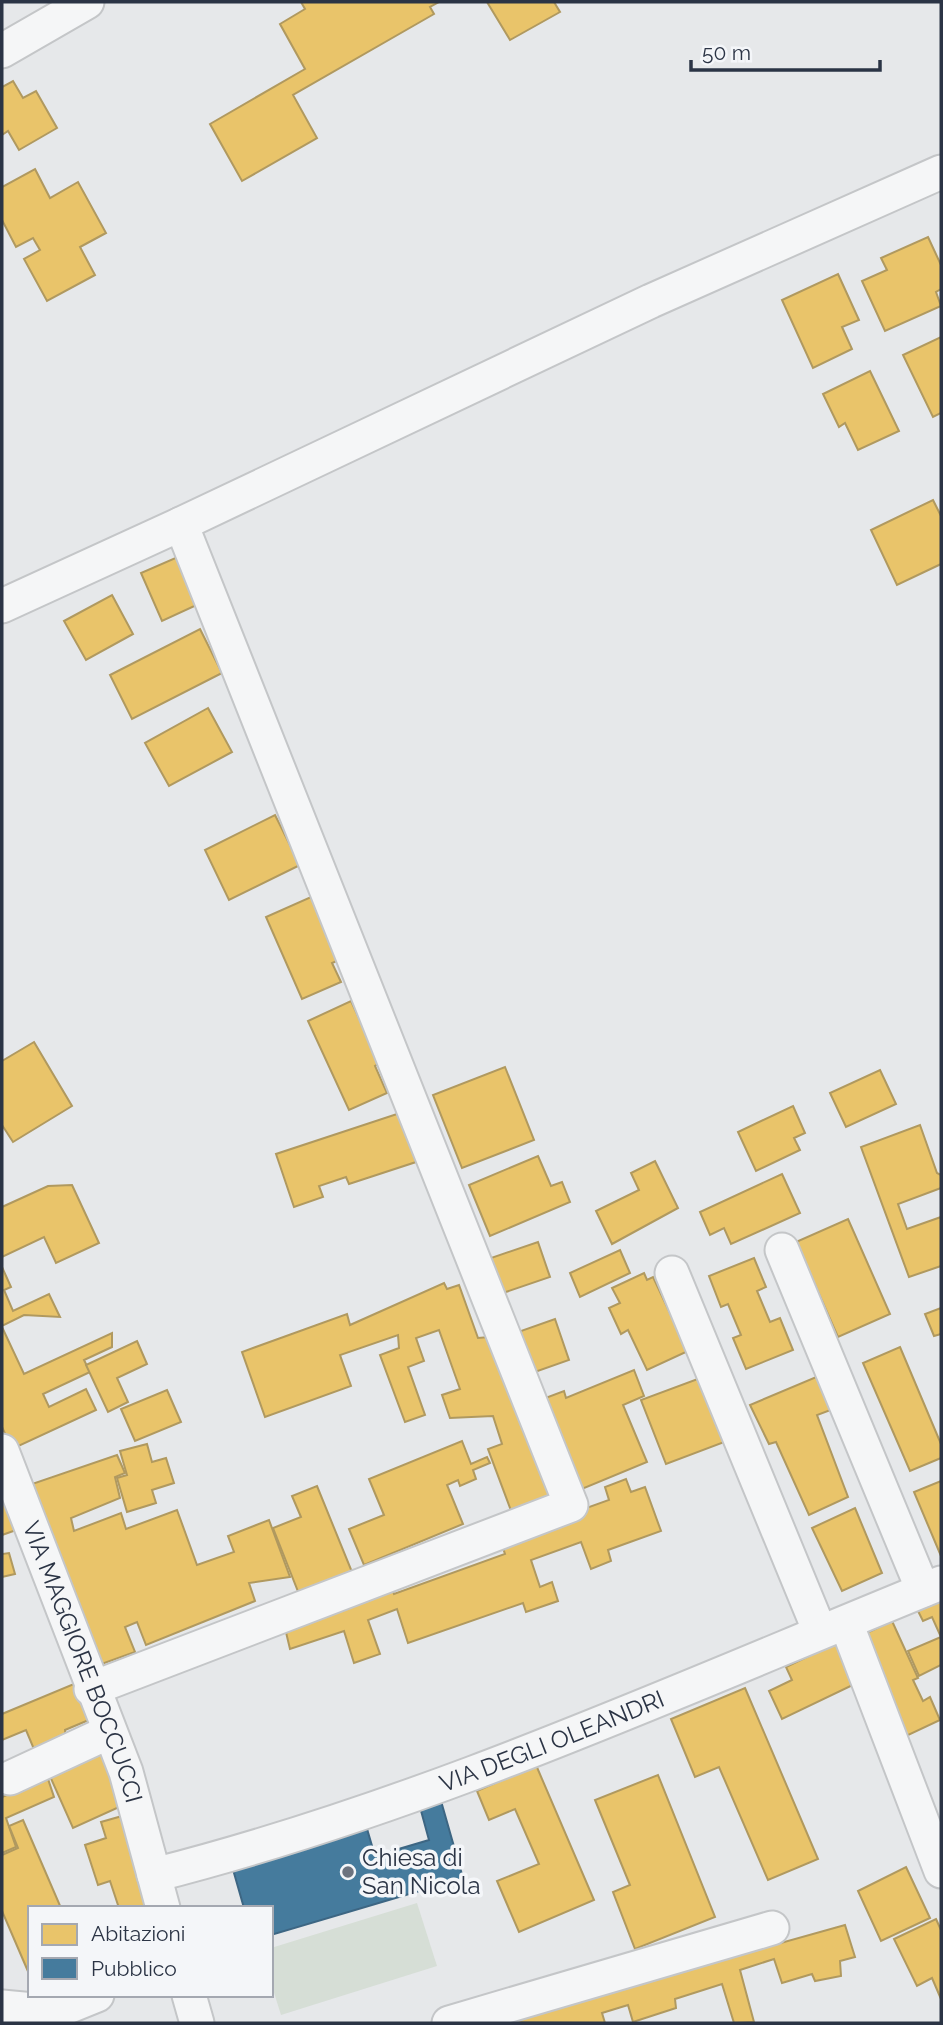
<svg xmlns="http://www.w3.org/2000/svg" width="943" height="2025" font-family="Raleway,sans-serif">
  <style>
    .green { fill: #d6ded6 }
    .homes { fill: #e9c46a; stroke: #b0995f; stroke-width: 2 }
    .public { fill: #457b9d; stroke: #3d6683; stroke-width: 2 }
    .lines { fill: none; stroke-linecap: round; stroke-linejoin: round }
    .minor-casing { stroke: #c4c6c8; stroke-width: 37 }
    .minor { stroke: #f5f6f7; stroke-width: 33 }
    .poi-dot { fill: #6c737f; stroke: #f4f6f9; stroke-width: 2.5 }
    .labels { text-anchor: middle; stroke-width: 7; stroke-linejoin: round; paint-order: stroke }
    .street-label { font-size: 24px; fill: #2b3445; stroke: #f4f6f9 }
    .poi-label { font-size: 24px; fill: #2b3445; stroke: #f4f6f9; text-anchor: start }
  </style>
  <rect width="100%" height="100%" fill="#e6e8ea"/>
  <!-- green -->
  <polygon class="green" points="417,1903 437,1966 281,2015 271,1983 271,1948"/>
  <!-- homes -->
  <g class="homes">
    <polygon points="301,2 439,2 430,7 434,14 293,95 317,138 242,181 210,124 305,69 280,24 305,9"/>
    <polygon points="487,2 554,2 560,12 510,40"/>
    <polygon points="13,81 23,98 36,91 57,128 19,150 8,131 2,135 2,87"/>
    <polygon points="35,169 50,198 78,182 106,233 80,247 95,275 47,301 24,259 40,250 33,238 16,247 2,220 2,187"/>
    <polygon points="928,237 941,265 941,289 936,292 941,306 885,331 862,281 887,270 881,258"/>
    <polygon points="838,274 859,320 842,327 852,349 813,368 782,300"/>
    <polygon points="941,337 941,413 933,417 903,355"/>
    <polygon points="870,371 899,431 858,450 845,423 839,427 823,394"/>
    <polygon points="933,500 941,516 941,564 897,585 871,530"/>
    <polygon points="180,556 201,603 162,621 141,573"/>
    <polygon points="112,595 133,634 86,660 64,621"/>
    <polygon points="200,629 222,673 132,719 110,675"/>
    <polygon points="208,708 232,752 169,786 145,743"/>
    <polygon points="275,815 300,865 229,900 205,850"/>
    <polygon points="311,897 339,960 332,963 341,982 302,999 266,917"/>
    <polygon points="351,1001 380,1063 375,1066 387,1093 349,1110 308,1021"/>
    <polygon points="34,1042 72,1106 13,1142 2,1125 2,1061"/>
    <polygon points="505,1067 534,1140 462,1168 433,1095"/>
    <polygon points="880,1070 896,1104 846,1127 830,1093"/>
    <polygon points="793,1106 805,1133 794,1138 800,1150 756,1171 738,1132"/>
    <polygon points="400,1113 416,1162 349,1184 346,1177 319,1186 323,1197 294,1207 276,1154"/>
    <polygon points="920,1125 937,1173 941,1175 941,1188 898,1204 907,1229 941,1217 941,1266 909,1277 861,1147"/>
    <polygon points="538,1156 551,1186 562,1182 570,1202 490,1236 469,1185"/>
    <polygon points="655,1161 678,1208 612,1244 596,1211 639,1190 631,1173"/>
    <polygon points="782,1174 800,1213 731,1244 724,1228 710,1235 700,1212"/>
    <polygon points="72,1185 99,1243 56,1263 44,1237 2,1257 2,1207 48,1186"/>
    <polygon points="848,1219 890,1314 838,1337 796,1242"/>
    <polygon points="538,1242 550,1277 500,1294 488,1259"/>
    <polygon points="620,1250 630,1273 580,1297 570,1273"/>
    <polygon points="754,1258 766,1287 757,1291 770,1322 780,1318 793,1350 746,1369 733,1338 741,1335 728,1304 721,1307 709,1276"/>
    <polygon points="2,1267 11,1287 4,1290 13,1311 49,1294 60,1317 24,1315 2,1326"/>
    <polygon points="644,1273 647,1280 653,1277 688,1351 647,1370 628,1330 621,1334 609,1308 620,1303 612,1288"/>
    <polygon points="444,1283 447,1289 459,1285 478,1338 501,1336 559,1499 513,1516 488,1449 502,1444 493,1416 450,1418 442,1395 460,1389 439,1330 416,1338 424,1361 408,1367 425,1415 405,1422 380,1355 399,1348 398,1335 340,1355 351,1386 265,1417 242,1352 347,1314 350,1325"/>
    <polygon points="941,1308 941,1334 934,1336 925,1314"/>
    <polygon points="555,1319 569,1360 532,1373 518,1332"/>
    <polygon points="2,1327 24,1374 112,1333 112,1347 84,1360 90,1372 43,1394 49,1407 86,1389 96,1410 12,1449 2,1427"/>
    <polygon points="137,1341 147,1364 117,1378 128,1402 108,1412 86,1365"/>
    <polygon points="900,1347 941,1444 941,1458 910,1471 863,1363"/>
    <polygon points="634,1370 644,1396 623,1405 647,1462 577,1491 540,1400 564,1391 566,1398"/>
    <polygon points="821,1375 836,1408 817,1415 848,1497 809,1515 776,1442 769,1444 750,1405"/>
    <polygon points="703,1377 727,1441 666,1464 641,1400"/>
    <polygon points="167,1390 181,1422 135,1441 121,1409"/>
    <polygon points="462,1441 471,1464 487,1457 490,1463 473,1470 476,1479 460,1486 458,1480 447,1485 463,1524 364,1565 349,1529 384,1515 369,1479"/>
    <polygon points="147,1444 152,1462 166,1458 174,1483 152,1490 156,1503 127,1512 117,1478 127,1475 120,1451"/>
    <polygon points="117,1455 125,1473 115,1477 120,1498 71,1518 74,1531 121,1513 126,1529 177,1510 197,1565 234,1552 228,1536 269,1520 290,1577 249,1583 255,1601 146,1645 137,1622 125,1627 135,1652 96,1666 29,1485"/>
    <polygon points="2,1462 25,1527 2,1535"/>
    <polygon points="626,1479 631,1492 645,1487 661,1531 608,1550 611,1561 591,1569 581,1542 531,1560 540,1587 552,1582 558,1601 526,1612 523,1603 408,1643 397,1609 368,1620 380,1654 354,1663 344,1631 290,1649 285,1628 391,1586 394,1594 505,1554 500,1539 609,1500 605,1487"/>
    <polygon points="941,1481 941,1556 914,1492"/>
    <polygon points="317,1486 352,1572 299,1594 273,1528 301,1517 292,1496"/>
    <polygon points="855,1508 882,1573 842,1591 812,1528"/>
    <polygon points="9,1553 15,1574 2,1577 2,1554"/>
    <polygon points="941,1598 941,1665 919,1676 908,1651 941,1637 932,1617 923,1621 917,1609"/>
    <polygon points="892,1621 918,1678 913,1680 923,1701 930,1697 940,1720 904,1737 858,1637"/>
    <polygon points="840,1641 859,1682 782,1719 769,1691 792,1680 786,1667"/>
    <polygon points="81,1681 96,1717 65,1730 66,1744 36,1754 26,1730 2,1740 2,1714"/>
    <polygon points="745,1688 818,1859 768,1880 719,1767 695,1777 671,1719"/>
    <polygon points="104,1749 128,1803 73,1828 49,1774"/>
    <polygon points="536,1765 594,1900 519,1932 497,1881 539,1864 515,1809 489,1820 477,1791"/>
    <polygon points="45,1770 54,1797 6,1818 16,1847 2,1853 2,1797 26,1787"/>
    <polygon points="658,1775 715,1917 635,1949 613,1892 630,1885 595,1800"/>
    <polygon points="122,1816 151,1908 119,1908 110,1881 98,1885 85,1845 106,1838 101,1822"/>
    <polygon points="23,1820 61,1908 30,1908 30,1976 2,1911 2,1855 18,1848 9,1826"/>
    <polygon points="906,1867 930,1918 881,1941 858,1891"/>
    <polygon points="936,1919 941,1930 941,1999 932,1978 917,1986 894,1939"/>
    <polygon points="845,1925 855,1957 840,1961 841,1976 815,1981 812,1974 782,1983 774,1959 740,1970 754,2022 734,2023 722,1984 675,1999 676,2008 633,2022 628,2005 602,2013 605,2023 498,2022"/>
  </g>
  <!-- public -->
  <polygon class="public" points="441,1801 463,1878 271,1935 271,1908 244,1908 232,1866 365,1822 375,1856 429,1840 420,1807"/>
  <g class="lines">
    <defs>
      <g id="minor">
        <polyline points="2,51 87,2"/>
        <polyline points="2,606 181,524"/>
        <polyline points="782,1250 923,1590"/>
        <polyline points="672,1273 820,1632"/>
        <path id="s1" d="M2,1451L126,1772L163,1908"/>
        <polyline points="846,1623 941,1871"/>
        <polyline points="91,1689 571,1505 181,524 651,301 941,172"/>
        <polyline points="10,1778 109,1732"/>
        <path id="s2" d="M154,1875C426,1806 682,1688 941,1583"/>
        <polyline points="189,1995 197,2023"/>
        <polyline points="2,2007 55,2012 97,1995"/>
        <polyline points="449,2023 772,1928"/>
      </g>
    </defs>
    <!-- minor casing -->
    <use href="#minor" class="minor-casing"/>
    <!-- minor -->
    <use href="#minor" class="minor"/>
  </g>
  <!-- markers -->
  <circle class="poi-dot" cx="348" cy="1872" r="7"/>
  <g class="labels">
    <!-- street labels -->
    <g class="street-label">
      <text dy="8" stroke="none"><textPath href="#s1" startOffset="226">VIA MAGGIORE BOCCUCCI</textPath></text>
      <text dy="8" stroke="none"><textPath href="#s2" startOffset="420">VIA DEGLI OLEANDRI</textPath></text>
    </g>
    <!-- poi labels -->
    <g class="poi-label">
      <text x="362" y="1866">Chiesa di<tspan x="362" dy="28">San Nicola</tspan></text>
    </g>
  </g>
  <!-- border -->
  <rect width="943" height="2025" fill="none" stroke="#2b3445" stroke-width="7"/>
  <!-- legend -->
  <rect x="28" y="1906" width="245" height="91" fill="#f4f6f9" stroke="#a4a8b1" stroke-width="2"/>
  <rect x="42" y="1924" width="35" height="21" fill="#e9c46a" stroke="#a4a8b1" stroke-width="2"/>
  <text x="91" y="1941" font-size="21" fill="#2b3445">Abitazioni</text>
  <rect x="42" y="1958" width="35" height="21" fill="#457b9d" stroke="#a4a8b1" stroke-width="2"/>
  <text x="91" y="1976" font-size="21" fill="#2b3445">Pubblico</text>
  <!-- scale -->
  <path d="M691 60v10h189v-10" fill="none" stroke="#2b3445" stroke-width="3.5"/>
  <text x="702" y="60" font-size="21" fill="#2b3445" stroke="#f4f6f9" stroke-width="5" paint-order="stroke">50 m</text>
</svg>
